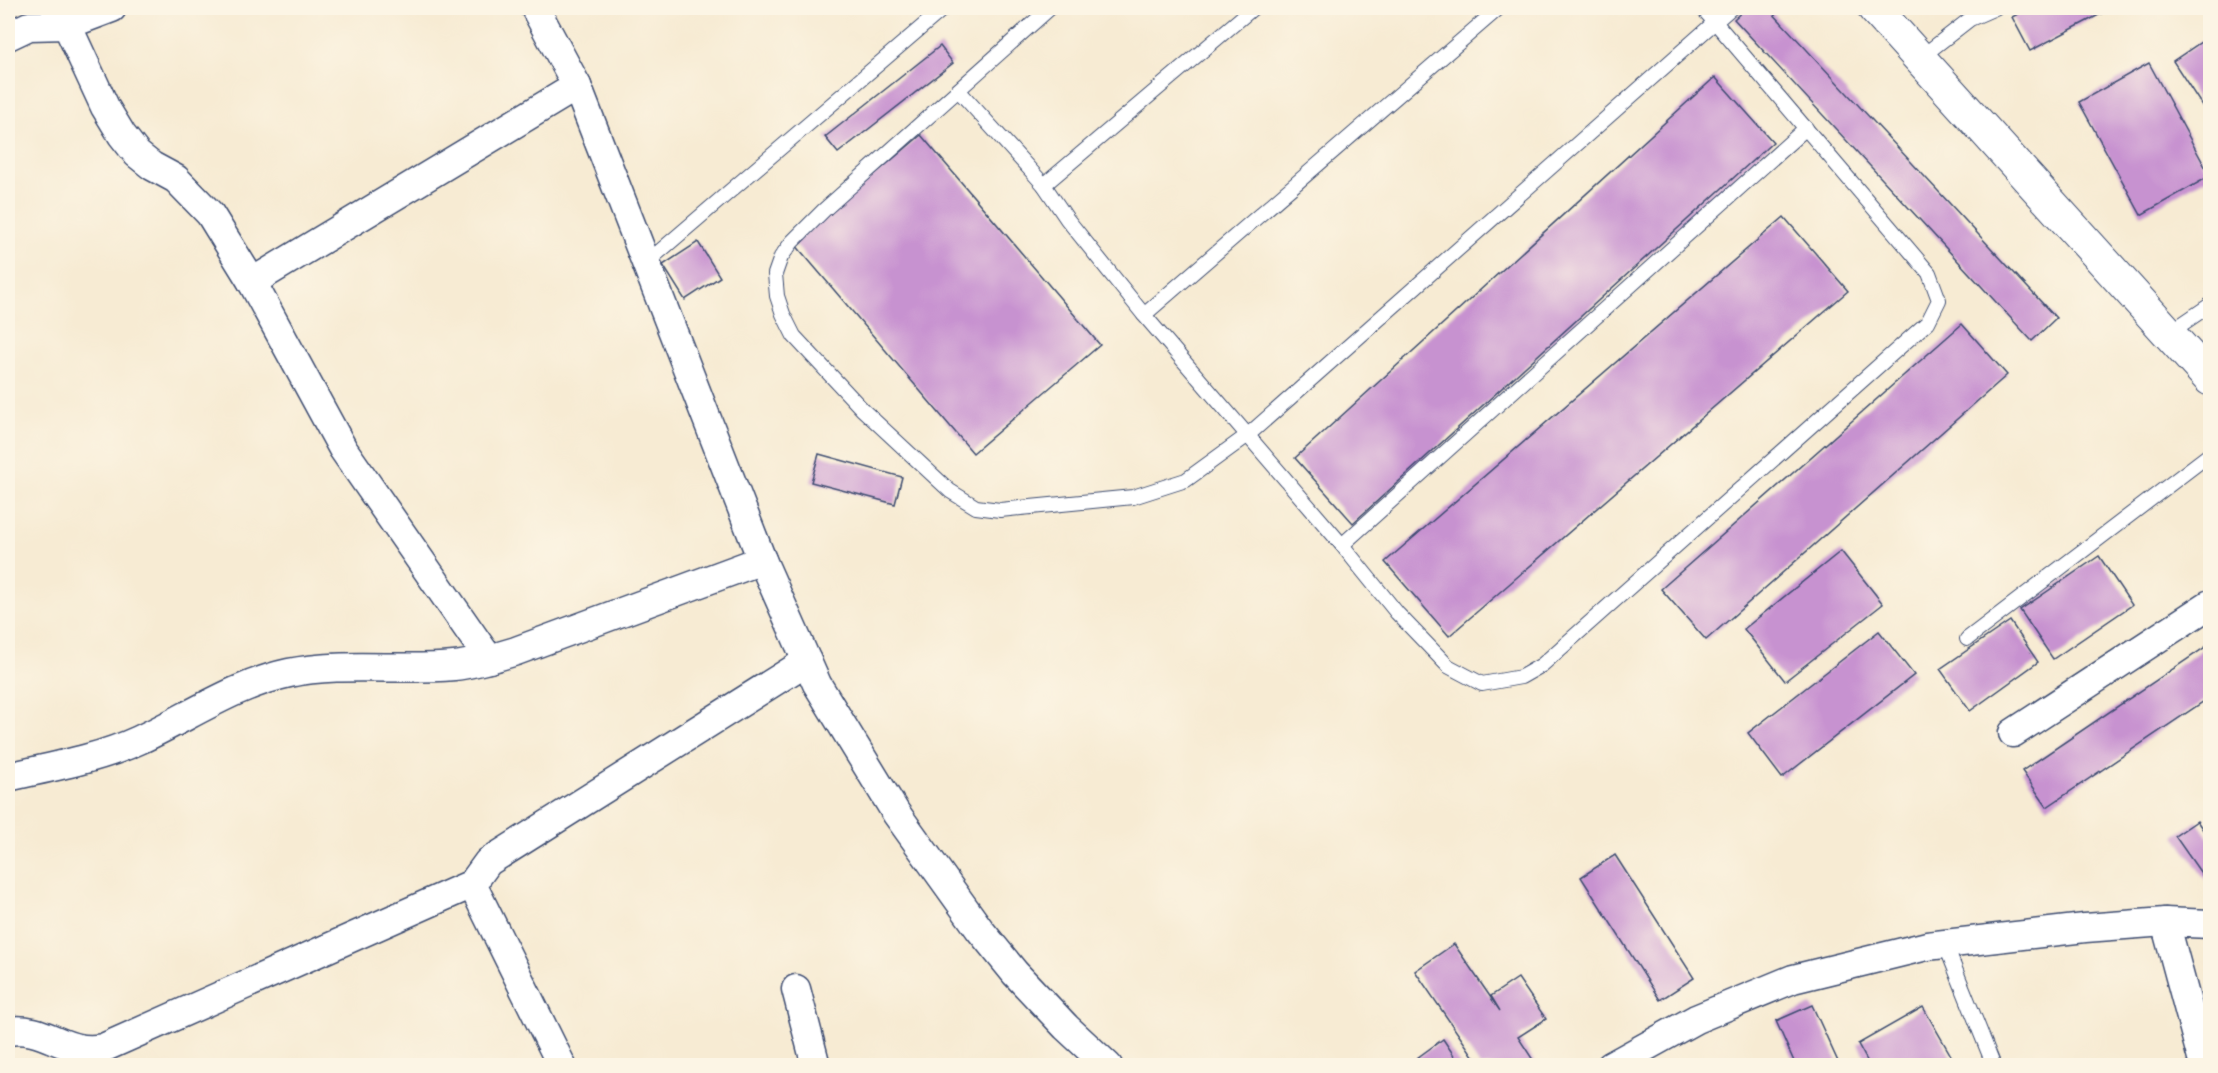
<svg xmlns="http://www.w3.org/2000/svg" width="2218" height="1073" font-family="Cardo,serif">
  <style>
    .building { fill: #c792d0 }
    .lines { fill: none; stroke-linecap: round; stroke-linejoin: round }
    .lane-casing { stroke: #3c4b70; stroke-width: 16 }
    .street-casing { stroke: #3c4b70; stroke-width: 31 }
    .secondary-casing { stroke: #3c4b70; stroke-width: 35 }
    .lane { stroke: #fff; stroke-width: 14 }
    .street { stroke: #fff; stroke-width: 28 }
    .secondary { stroke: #fff; stroke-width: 33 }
  </style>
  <rect width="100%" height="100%" fill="#fcf5e5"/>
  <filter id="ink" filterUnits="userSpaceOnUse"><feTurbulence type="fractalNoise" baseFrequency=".0167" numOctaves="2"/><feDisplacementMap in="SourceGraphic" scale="12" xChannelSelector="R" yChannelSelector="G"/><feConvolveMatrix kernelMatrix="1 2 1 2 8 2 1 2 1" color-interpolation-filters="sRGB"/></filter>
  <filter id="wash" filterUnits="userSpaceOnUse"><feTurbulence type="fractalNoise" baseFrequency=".008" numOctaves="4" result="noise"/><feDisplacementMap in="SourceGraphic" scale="24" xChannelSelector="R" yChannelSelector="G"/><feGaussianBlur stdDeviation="1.35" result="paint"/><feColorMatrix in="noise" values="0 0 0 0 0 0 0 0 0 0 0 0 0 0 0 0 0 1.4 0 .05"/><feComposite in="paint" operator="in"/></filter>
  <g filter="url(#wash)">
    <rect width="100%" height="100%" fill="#f7ebd3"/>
    <g id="blocks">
      <!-- building -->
      <g class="building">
        <polygon points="1746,8 1768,8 2056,318 2032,341 1734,19"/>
        <polygon points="2029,8 2112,8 2030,51 2012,17"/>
        <polygon points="2210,36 2210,118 2173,61"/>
        <polygon points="940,46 953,63 838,153 825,137"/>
        <polygon points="2149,63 2210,176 2141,215 2079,102"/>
        <polygon points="1715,77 1773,142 1353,523 1295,458"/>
        <polygon points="921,135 1100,345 973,453 794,243"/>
        <polygon points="1784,217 1848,291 1449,636 1385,562"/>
        <polygon points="698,242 720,277 685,300 663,265"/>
        <polygon points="1962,324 2007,375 1706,640 1661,589"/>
        <polygon points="819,454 902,477 895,504 811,482"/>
        <polygon points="1841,551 1883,604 1785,681 1744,629"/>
        <polygon points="2099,556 2132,605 2053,659 2020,610"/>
        <polygon points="2010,621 2038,662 1970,711 1940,669"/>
        <polygon points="1879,631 1914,675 1782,778 1748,733"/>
        <polygon points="2210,644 2210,697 2047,807 2022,771"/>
        <polygon points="2197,821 2210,840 2210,886 2175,836"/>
        <polygon points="1615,855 1694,978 1660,1000 1581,877"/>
        <polygon points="1454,944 1500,1011 1491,996 1518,978 1546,1019 1518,1037 1537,1066 1480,1066 1415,971"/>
        <polygon points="1812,1005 1840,1066 1796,1066 1776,1021"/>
        <polygon points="1923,1007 1957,1066 1870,1066 1858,1044"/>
        <polygon points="1443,1039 1461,1066 1406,1066"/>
      </g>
    </g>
  </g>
  <g filter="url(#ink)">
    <use href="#blocks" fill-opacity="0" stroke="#3c4b70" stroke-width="1.5"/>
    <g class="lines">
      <defs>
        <g id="lane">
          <polyline points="1050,8 824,210 792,242 781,257 775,274 777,296 783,314 794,336 863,410 950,491 976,507 1000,510 1133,497 1186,480 1248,435 1715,22 1702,8"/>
          <polyline points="1920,58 1970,19 1995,8"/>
          <polyline points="959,91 1044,185 1067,219 1144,315 1342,545 1397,613 1448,666 1482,684 1521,677 1542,665 1928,322 1939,300 1929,273 1715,22 1731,8"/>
          <polyline points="1044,185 1253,8"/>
          <polyline points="646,263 944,8"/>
          <polyline points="1144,315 1499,8"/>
          <polyline points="2169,333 2210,305"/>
          <polyline points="1342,545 1806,128"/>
          <polyline points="1967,639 2210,454"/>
          <polyline points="1945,944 1994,1066"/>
        </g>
        <g id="street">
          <polyline points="535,8 577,86 762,560 817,684 896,813 980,930 1015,973 1066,1027 1108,1066"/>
          <polyline points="67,25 105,107 122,135 137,154 152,166 176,179 210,214 252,282 343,449 489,659"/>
          <polyline points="8,36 29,26 67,25 112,8"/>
          <polyline points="252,282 577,86"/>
          <polyline points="2013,733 2210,604"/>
          <path d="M8,777C51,767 98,759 139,740C189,717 234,685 289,673C340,662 401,671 454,666C475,664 496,657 516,651L762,560"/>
          <polyline points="472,884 488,862 807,661"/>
          <polyline points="2165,922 2204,1066"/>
          <polyline points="796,989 816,1066"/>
          <path d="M8,1031C47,1025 64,1056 103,1048L472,884L562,1066"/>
          <polyline points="1611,1066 1696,1019 1793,979 1927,946 2085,928 2165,922 2210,924"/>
        </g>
        <polyline id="secondary" points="1874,8 2210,379"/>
      </defs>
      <!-- lane casing -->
      <use href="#lane" class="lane-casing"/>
      <!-- street casing -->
      <use href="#street" class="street-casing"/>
      <!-- secondary casing -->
      <use href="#secondary" class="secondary-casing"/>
      <!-- lane -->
      <use href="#lane" class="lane"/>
      <!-- street -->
      <use href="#street" class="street"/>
      <!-- secondary -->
      <use href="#secondary" class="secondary"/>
    </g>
  </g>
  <!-- margin -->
  <rect width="2218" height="1073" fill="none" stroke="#fcf5e5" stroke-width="30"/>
</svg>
